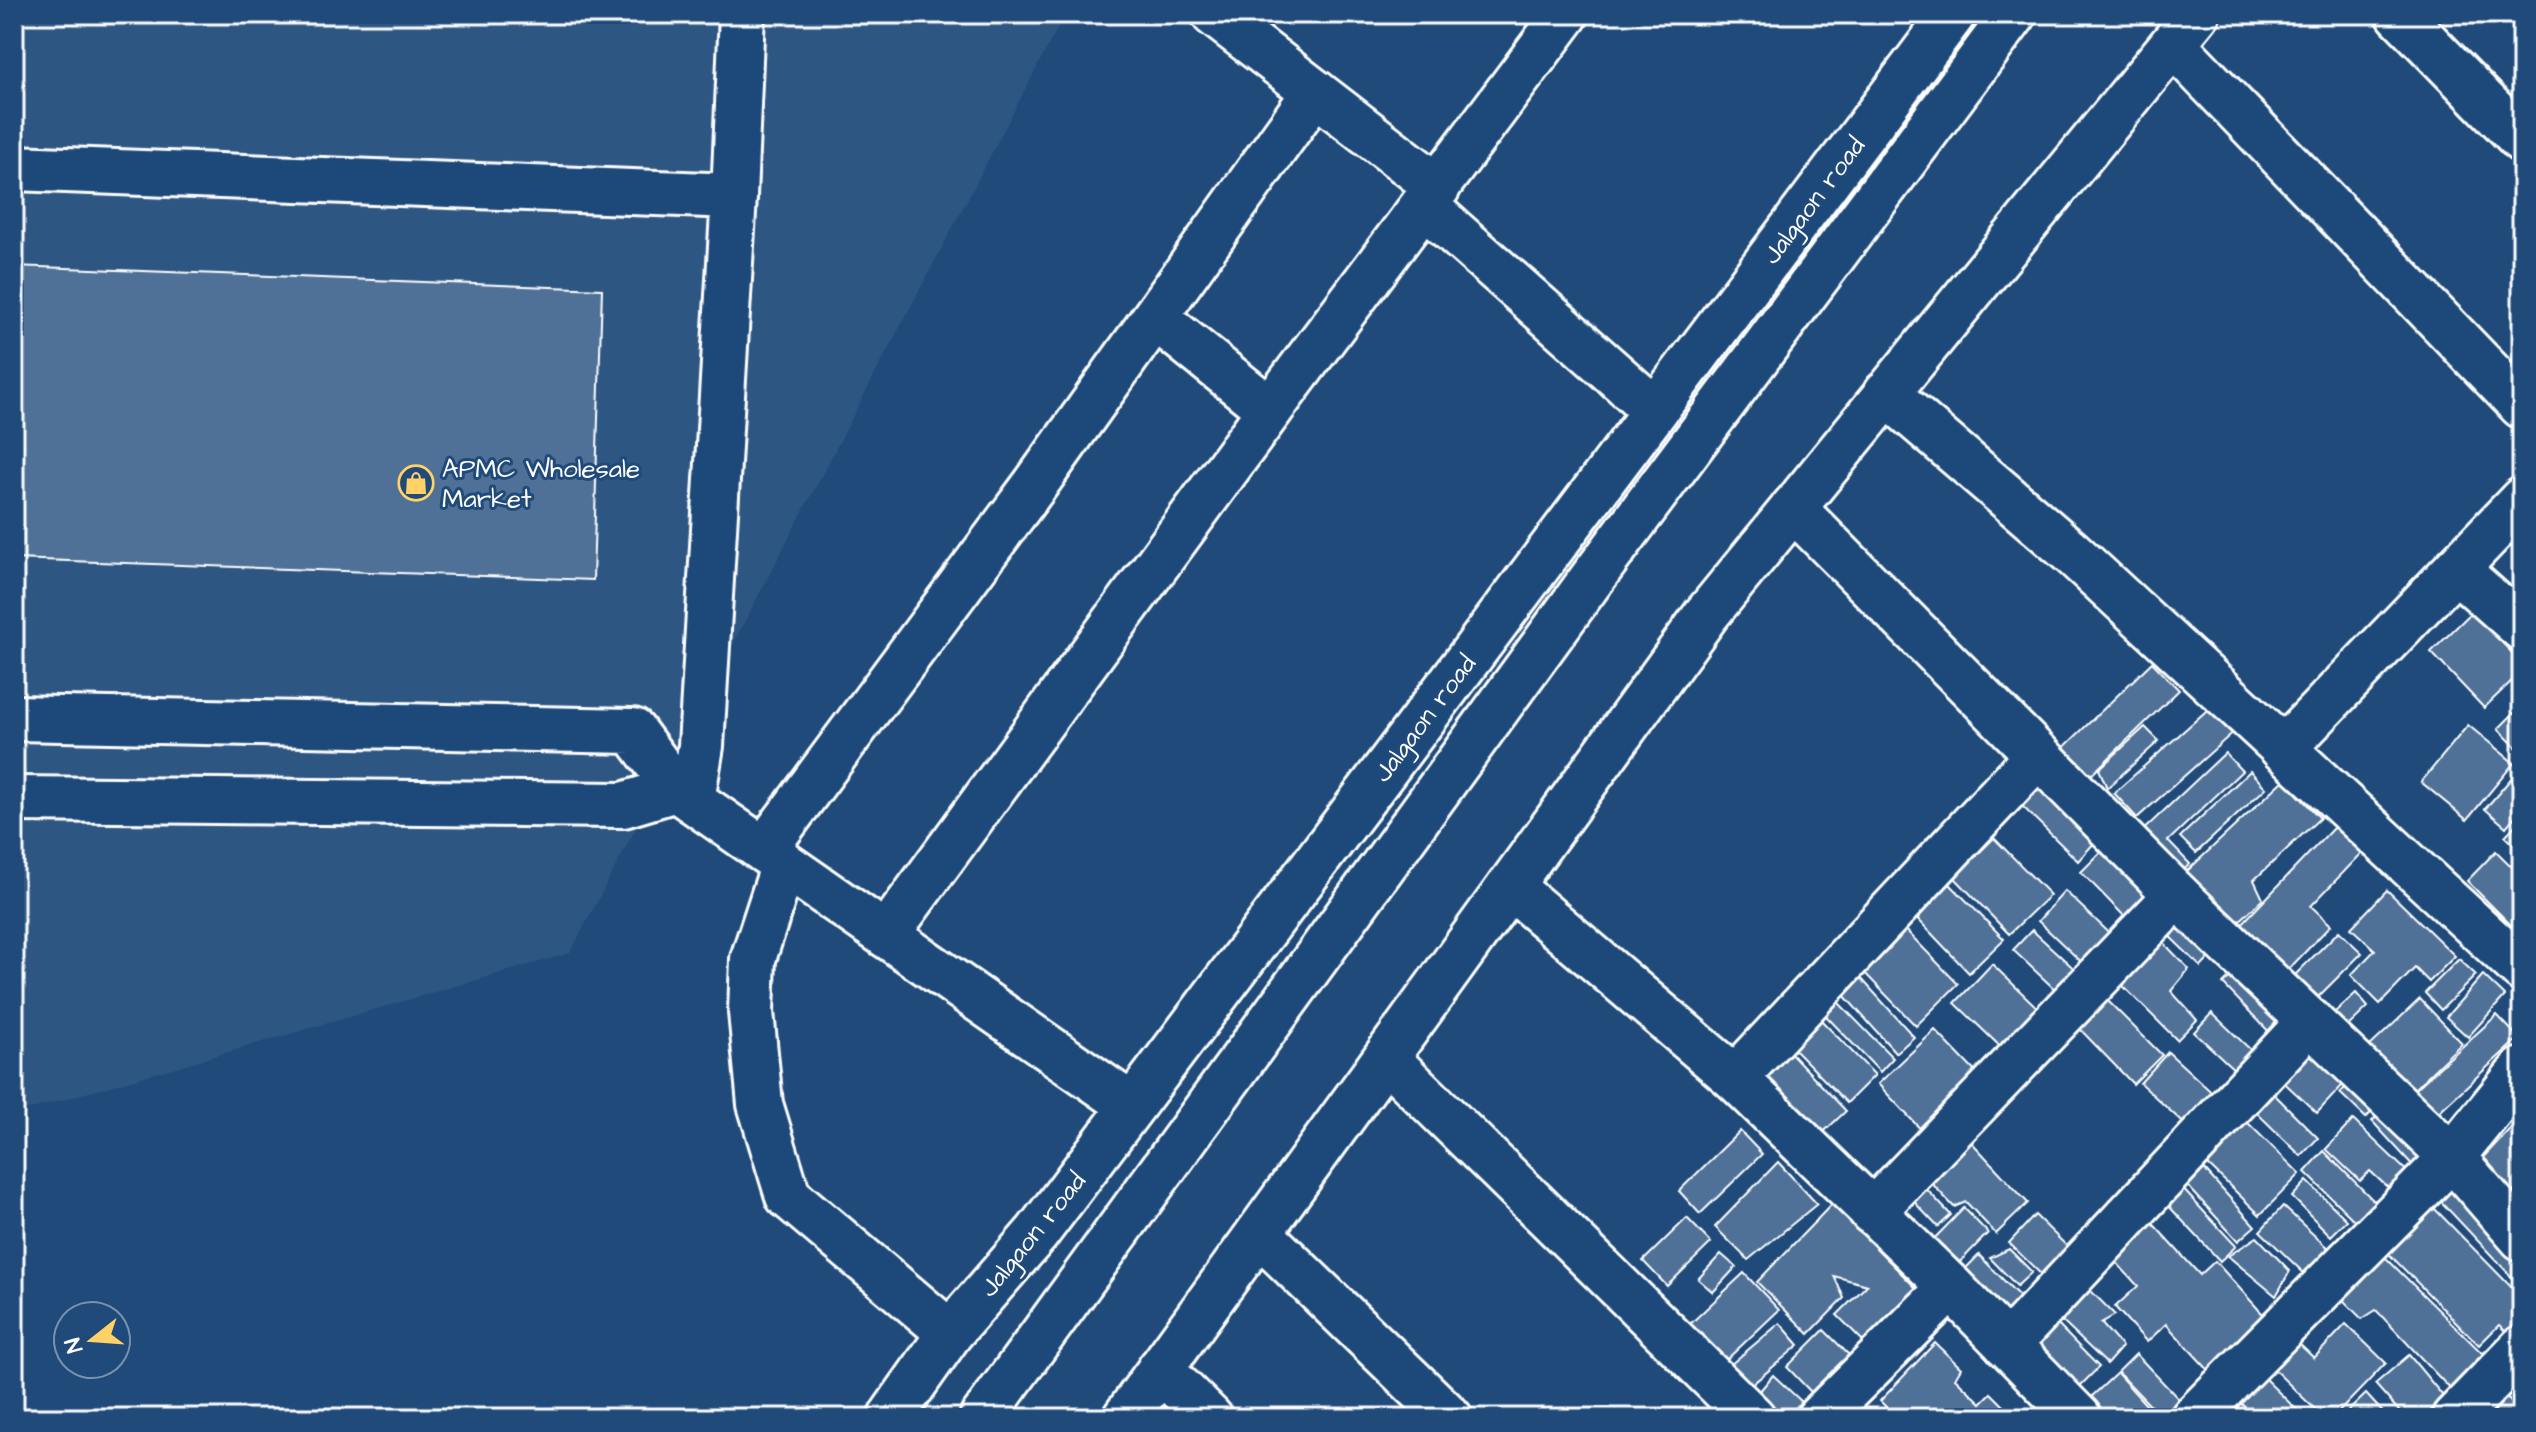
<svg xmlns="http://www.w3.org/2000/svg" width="2536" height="1432" font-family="'Architects Daughter',sans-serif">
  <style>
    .built { fill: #2e5683 }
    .building { fill: #507197; stroke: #fff; stroke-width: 2 }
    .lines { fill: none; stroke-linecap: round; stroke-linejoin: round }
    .minor-casing { stroke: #fff; stroke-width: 50 }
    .trunk-casing { stroke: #fff; stroke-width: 50 }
    .minor { stroke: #1f4a7a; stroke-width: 44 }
    .trunk { stroke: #1f4a7a; stroke-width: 44 }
    .labels { text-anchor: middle; stroke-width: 6; stroke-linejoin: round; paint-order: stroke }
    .street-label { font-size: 26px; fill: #fff; stroke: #1f4a7a }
    .poi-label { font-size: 26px; fill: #fff; stroke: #1f4a7a; text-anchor: start }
  </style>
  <rect width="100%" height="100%" fill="#1f4a7a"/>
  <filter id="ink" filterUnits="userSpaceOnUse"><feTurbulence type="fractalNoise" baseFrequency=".0125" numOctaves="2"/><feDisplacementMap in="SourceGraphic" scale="16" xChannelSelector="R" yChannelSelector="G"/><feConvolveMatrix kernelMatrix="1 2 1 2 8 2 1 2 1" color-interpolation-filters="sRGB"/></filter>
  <g filter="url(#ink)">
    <!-- built -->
    <polygon class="built" points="14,14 1065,14 570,953 14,1114"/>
    <!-- building -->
    <g class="building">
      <polygon points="14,266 602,289 593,580 14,559"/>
      <polygon points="2472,612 2522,663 2522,671 2484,708 2431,652"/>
      <polygon points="2152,662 2179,690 2082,784 2055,756"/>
      <polygon points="2214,704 2237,729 2137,818 2114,793"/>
      <polygon points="2522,705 2522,753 2498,729"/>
      <polygon points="2468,725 2514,763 2467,820 2421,782"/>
      <polygon points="2145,727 2159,741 2107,788 2099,769"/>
      <polygon points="2225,753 2242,771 2168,841 2190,864 2176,877 2137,836"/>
      <polygon points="2250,771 2266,788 2196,853 2180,837"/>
      <polygon points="2515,774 2522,780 2522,808 2506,827 2485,809"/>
      <polygon points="2046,775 2096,841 2078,861 2019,803"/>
      <polygon points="2284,780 2320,818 2254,880 2263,899 2235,925 2186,872"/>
      <polygon points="2522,818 2522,852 2505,836"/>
      <polygon points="2336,825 2363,852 2311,906 2331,925 2285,973 2238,928"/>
      <polygon points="1994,838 2050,895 2009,934 1954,877"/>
      <polygon points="2110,843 2161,896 2132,924 2081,872"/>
      <polygon points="2496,851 2522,877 2522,928 2518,932 2467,881"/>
      <polygon points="1945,879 2004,939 1969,973 1911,912"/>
      <polygon points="2387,890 2455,956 2429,982 2415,968 2380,1004 2351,975 2375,950 2351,928"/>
      <polygon points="2065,891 2119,942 2092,972 2038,921"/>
      <polygon points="2181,907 2220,947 2201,967 2161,928"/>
      <polygon points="1901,925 1958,984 1916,1026 1859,967"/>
      <polygon points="2032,930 2081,975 2062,996 2013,950"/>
      <polygon points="2339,931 2362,953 2312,1003 2289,981"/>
      <polygon points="2154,933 2189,969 2171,991 2197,1020 2177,1040 2116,979"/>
      <polygon points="2459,959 2476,975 2441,1010 2425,993"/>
      <polygon points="2244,963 2297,1018 2276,1039 2223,984"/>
      <polygon points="1992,964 2045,1015 2008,1054 1955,1003"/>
      <polygon points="2483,975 2505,996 2468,1037 2446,1017"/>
      <polygon points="1860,977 1914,1037 1896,1053 1842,993"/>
      <polygon points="2356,993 2368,1007 2341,1033 2324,1022"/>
      <polygon points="2103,996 2162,1055 2133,1084 2074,1023"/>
      <polygon points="2420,999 2462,1043 2412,1091 2369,1047"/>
      <polygon points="1838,1002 1893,1058 1880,1072 1825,1015"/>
      <polygon points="2212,1013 2254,1053 2237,1072 2194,1032"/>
      <polygon points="2497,1015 2519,1038 2432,1118 2410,1094"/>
      <polygon points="1817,1016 1875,1075 1847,1103 1789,1044"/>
      <polygon points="1935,1030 1984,1081 1927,1136 1878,1084"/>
      <polygon points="2313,1038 2352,1075 2317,1113 2277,1076"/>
      <polygon points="1788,1050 1846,1111 1813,1142 1756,1081"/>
      <polygon points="2168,1052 2219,1099 2191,1130 2140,1083"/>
      <polygon points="2355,1078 2380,1103 2366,1118 2340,1093"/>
      <polygon points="2272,1092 2318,1138 2301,1156 2254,1110"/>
      <polygon points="2389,1106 2433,1155 2417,1170 2372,1121"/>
      <polygon points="2522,1116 2522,1212 2474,1167"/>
      <polygon points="2244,1119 2300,1174 2260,1215 2204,1161"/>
      <polygon points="2353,1120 2415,1179 2398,1197 2370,1171 2360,1181 2326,1149"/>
      <polygon points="1740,1131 1762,1154 1700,1214 1679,1191"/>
      <polygon points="1965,1135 2028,1203 1996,1234 1966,1202 1954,1207 1923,1174"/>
      <polygon points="2324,1151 2384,1211 2364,1230 2305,1172"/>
      <polygon points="1778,1162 1817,1204 1748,1260 1715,1227"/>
      <polygon points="2203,1168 2255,1226 2238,1241 2186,1184"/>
      <polygon points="1913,1175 1951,1215 1938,1227 1900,1187"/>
      <polygon points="2451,1176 2522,1250 2522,1288 2433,1193"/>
      <polygon points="2307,1181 2347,1220 2331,1236 2292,1197"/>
      <polygon points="2180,1186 2236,1246 2220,1261 2164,1201"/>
      <polygon points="1832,1204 1925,1297 1872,1350 1837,1315 1867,1285 1834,1276 1844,1298 1809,1334 1757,1282"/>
      <polygon points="2431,1205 2522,1298 2522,1343 2519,1345 2499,1325 2479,1345 2385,1250"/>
      <polygon points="2283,1206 2332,1252 2308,1277 2260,1231"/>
      <polygon points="1964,1208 1988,1233 1951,1271 1926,1247"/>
      <polygon points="2035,1215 2076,1255 2050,1283 2009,1243"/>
      <polygon points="2145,1215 2200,1275 2215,1261 2270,1322 2212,1374 2166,1324 2147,1342 2115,1307 2138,1286 2105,1250"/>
      <polygon points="1687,1218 1711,1243 1667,1286 1643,1261"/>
      <polygon points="2257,1237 2290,1271 2276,1296 2228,1256"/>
      <polygon points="2376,1248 2488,1359 2455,1394 2376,1310 2362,1319 2337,1294"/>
      <polygon points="2009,1249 2032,1272 2017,1286 1990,1258"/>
      <polygon points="1721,1254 1736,1267 1713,1292 1698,1279"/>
      <polygon points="1979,1255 2022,1299 2001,1318 1960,1274"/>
      <polygon points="1744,1273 1779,1310 1724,1362 1689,1325"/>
      <polygon points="2077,1277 2115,1315 2101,1323 2122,1347 2107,1364 2049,1309"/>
      <polygon points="2054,1321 2099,1367 2077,1389 2032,1343"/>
      <polygon points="1780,1323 1799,1345 1743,1392 1724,1370"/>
      <polygon points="2346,1324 2386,1363 2333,1418 2324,1418 2259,1355 2296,1341 2314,1358"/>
      <polygon points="1824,1330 1849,1355 1811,1392 1787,1367"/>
      <polygon points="1935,1343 1961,1368 1955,1378 1981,1403 1991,1393 2016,1418 1897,1418 1880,1401"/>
      <polygon points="2136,1354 2189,1410 2181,1418 2162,1418 2118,1372"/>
      <polygon points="2409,1355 2448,1402 2429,1418 2405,1418 2375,1384"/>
      <polygon points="2117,1373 2158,1418 2107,1418 2090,1398"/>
      <polygon points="2259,1373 2305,1418 2256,1418 2235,1398"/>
      <polygon points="1773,1375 1801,1401 1788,1418 1771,1418 1754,1398"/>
      <polygon points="2366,1394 2388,1418 2341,1418"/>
      <polygon points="2505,1395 2522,1415 2522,1418 2480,1418"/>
    </g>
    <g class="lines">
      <defs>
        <g id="minor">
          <polyline points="1214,14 1438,187"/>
          <polyline points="2399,14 2522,140"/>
          <polyline points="2174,45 2522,406"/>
          <polyline points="14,168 734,196 701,746 692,800"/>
          <polyline points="734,196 742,14"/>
          <polyline points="1424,205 1655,410"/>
          <polyline points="1155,317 1270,410"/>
          <polyline points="1886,393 2071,552 2522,969"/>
          <polyline points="1793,508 2177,895 2452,1157 2522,1238"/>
          <polyline points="2456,569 2522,628"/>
          <polyline points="14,718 633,731 676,789 1132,1106"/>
          <polyline points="2283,749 2522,500"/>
          <polyline points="14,799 623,805 676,789"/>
          <polyline points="764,850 1035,485 1315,92"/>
          <polyline points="784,864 753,959 751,1012 760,1104 788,1196 950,1333"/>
          <polyline points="1510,886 1735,1078 1951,1287"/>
          <polyline points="886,935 1270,410 1566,14"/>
          <polyline points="1386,1058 1753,1418"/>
          <polyline points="1735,1078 2038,755"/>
          <polyline points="1872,1212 2177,895"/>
          <polyline points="1259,1233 1450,1418"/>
          <polyline points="2007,1345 2310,1021"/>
          <polyline points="1160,1369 1210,1418"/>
          <polyline points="1125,1418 1706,615 2197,14"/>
          <polyline points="1819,1418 1951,1287 2079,1418"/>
          <polyline points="2193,1418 2452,1157 2522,1070"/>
          <polyline points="2454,1418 2522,1348"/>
        </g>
        <g id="trunk">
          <polyline points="890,1418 950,1333 1037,1233 1953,14"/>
          <polyline points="982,1418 1593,577 2014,14"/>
        </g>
      </defs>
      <!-- minor casing -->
      <use href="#minor" class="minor-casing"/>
      <!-- trunk casing -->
      <use href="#trunk" class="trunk-casing"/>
      <!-- minor -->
      <use href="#minor" class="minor"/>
      <!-- trunk -->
      <use href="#trunk" class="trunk"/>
    </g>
  </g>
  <!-- icons -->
  <defs>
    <symbol id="shop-ring" viewBox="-11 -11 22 22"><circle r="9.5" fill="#1f4a7a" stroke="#ffd166" stroke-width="1.5"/><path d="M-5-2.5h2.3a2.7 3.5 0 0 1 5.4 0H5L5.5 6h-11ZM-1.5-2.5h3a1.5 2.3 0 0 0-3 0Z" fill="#ffd166"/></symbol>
  </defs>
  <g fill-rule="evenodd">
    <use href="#shop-ring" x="396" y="463" width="40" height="40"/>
  </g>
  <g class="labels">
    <!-- street labels -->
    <g class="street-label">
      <text transform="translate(1813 200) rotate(-53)" y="9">Jalgaon road</text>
      <text transform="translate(1424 718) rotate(-53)" y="9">Jalgaon road</text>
      <text transform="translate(1032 1234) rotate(-51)" y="9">Jalgaon road</text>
    </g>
    <!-- poi labels -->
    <g class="poi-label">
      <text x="442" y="477">APMC Wholesale<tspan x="442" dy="30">Market</tspan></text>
    </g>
  </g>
  <!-- margin -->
  <rect width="2536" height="1432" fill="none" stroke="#1f4a7a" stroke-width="48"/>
  <rect x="24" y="24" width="2488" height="1384" fill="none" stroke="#fff" stroke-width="3" filter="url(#ink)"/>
  <!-- north arrow -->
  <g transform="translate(92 1340) rotate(253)"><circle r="38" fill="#1f4a7a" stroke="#7992af" stroke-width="2"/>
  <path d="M0-6L14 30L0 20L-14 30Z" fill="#ffd166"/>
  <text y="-12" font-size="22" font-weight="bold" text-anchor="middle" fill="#ffffff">N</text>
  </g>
</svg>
